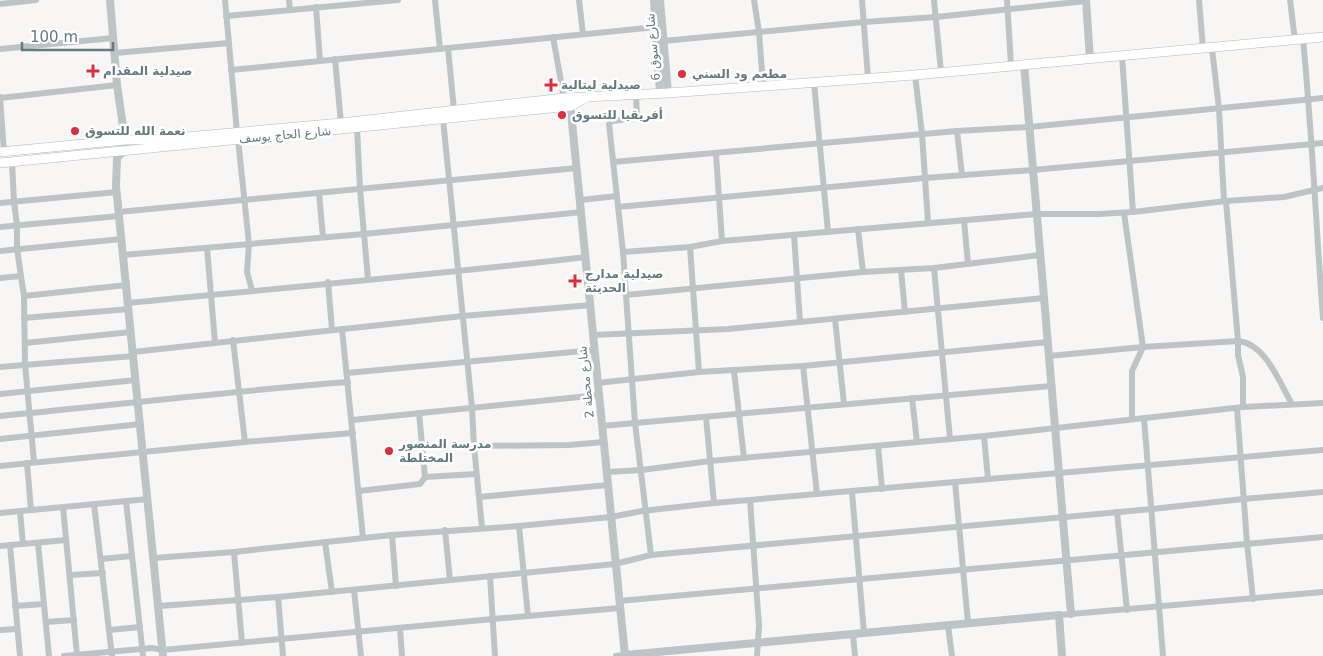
<svg xmlns="http://www.w3.org/2000/svg" width="1323" height="656" font-family="'DejaVu Sans',Cairo,sans-serif">
  <style>
    .lines { fill: none; stroke-linecap: round; stroke-linejoin: round }
    .secondary-casing { stroke: #b0b9ba; stroke-width: 10 }
    .minor { stroke: #bdc4c6; stroke-width: 6 }
    .tertiary { stroke: #bdc4c6; stroke-width: 8 }
    .secondary { stroke: #fff; stroke-width: 9 }
    .poi-dot { fill: #de2d3b; stroke: #fff; stroke-width: 2 }
    .labels { text-anchor: middle; stroke-width: 5; stroke-linejoin: round; paint-order: stroke }
    .street-label { font-size: 12px; fill: #637a7e; stroke: #fff }
    .poi-label { font-size: 12px; font-weight: bold; fill: #637a7e; stroke: #fff; text-anchor: start }
  </style>
  <rect width="100%" height="100%" fill="#f7f6f4"/>
  <g class="lines">
    <defs>
      <g id="secondary">
        <polyline points="0,152 125,140 164,139 341,123 564,98 668,93 915,75 1323,37"/>
        <polyline points="0,163 571,106 587,97"/>
      </g>
    </defs>
    <!-- secondary casing -->
    <use href="#secondary" class="secondary-casing"/>
    <!-- minor -->
    <g class="minor">
      <polyline points="225,0 237,132"/>
      <polyline points="289,0 290,9"/>
      <polyline points="435,0 440,49"/>
      <polyline points="579,0 583,34"/>
      <polyline points="754,0 759,32 763,85"/>
      <polyline points="862,0 868,78"/>
      <polyline points="934,0 941,72"/>
      <polyline points="1007,0 1011,65"/>
      <polyline points="1199,0 1203,48"/>
      <polyline points="1290,0 1295,40"/>
      <polyline points="0,4 36,0"/>
      <polyline points="316,7 320,61"/>
      <polyline points="226,16 398,0"/>
      <polyline points="553,37 564,98"/>
      <path d="M1303,39C1312,132 1316,225 1323,318"/>
      <polyline points="663,41 864,22 936,17 1086,1"/>
      <polyline points="448,48 454,110"/>
      <polyline points="1212,48 1219,109 1224,201"/>
      <polyline points="0,49 113,38"/>
      <polyline points="115,53 229,43"/>
      <polyline points="1122,56 1133,212"/>
      <polyline points="335,59 341,123"/>
      <polyline points="231,70 656,27"/>
      <polyline points="915,75 922,134 928,222"/>
      <polyline points="814,83 828,232"/>
      <polyline points="636,94 637,118 612,121 609,124 623,252 635,423 651,555"/>
      <polyline points="0,97 4,152"/>
      <polyline points="0,98 117,85"/>
      <polyline points="443,119 472,408 474,446 482,528"/>
      <polyline points="357,128 360,189 368,279"/>
      <polyline points="957,131 962,175"/>
      <polyline points="238,139 249,244 247,272 252,290"/>
      <polyline points="716,154 722,241"/>
      <polyline points="12,162 14,202 17,225 17,249 24,296 25,364 34,462"/>
      <polyline points="613,162 957,131 1029,127 1323,98"/>
      <polyline points="319,193 323,237"/>
      <polyline points="581,200 617,196"/>
      <polyline points="1226,201 1238,341 1238,355 1243,377 1243,407"/>
      <polyline points="0,203 117,192"/>
      <polyline points="618,207 925,178 1033,170 1323,143"/>
      <polyline points="119,212 577,168"/>
      <polyline points="1124,213 1143,347 1132,371 1132,419"/>
      <polyline points="964,220 968,264"/>
      <polyline points="0,227 119,216"/>
      <polyline points="858,229 863,272"/>
      <polyline points="794,235 800,322"/>
      <polyline points="690,247 699,372"/>
      <polyline points="207,248 215,342"/>
      <polyline points="0,251 122,239"/>
      <polyline points="623,252 690,247 722,241 1037,214 1099,214 1133,212 1226,201 1284,197 1323,188"/>
      <polyline points="123,255 364,234 582,212"/>
      <polyline points="934,268 950,439"/>
      <polyline points="901,270 905,312"/>
      <polyline points="0,278 21,276"/>
      <polyline points="328,282 332,330"/>
      <polyline points="626,295 863,272 934,268 1040,255"/>
      <polyline points="24,296 127,285"/>
      <path d="M128,303C281,288 434,275 586,257"/>
      <polyline points="24,318 129,309"/>
      <polyline points="835,319 844,404"/>
      <polyline points="342,329 363,538"/>
      <polyline points="593,335 728,329 1044,298"/>
      <polyline points="233,340 245,442"/>
      <polyline points="25,343 131,332"/>
      <polyline points="133,352 463,316 591,305"/>
      <path d="M1049,356L1143,347L1238,341C1266,344 1279,382 1292,404"/>
      <polyline points="803,366 817,494"/>
      <polyline points="0,367 134,356"/>
      <polyline points="734,371 744,458"/>
      <polyline points="347,373 594,350"/>
      <polyline points="597,383 699,372 803,366 1048,342"/>
      <polyline points="0,394 136,380"/>
      <polyline points="912,398 917,442"/>
      <polyline points="1237,408 1247,543 1253,599"/>
      <polyline points="419,413 425,477"/>
      <path d="M0,416C116,405 232,391 348,382"/>
      <polyline points="706,417 714,503"/>
      <polyline points="1144,418 1163,656"/>
      <polyline points="352,420 599,395"/>
      <polyline points="602,426 1051,386"/>
      <polyline points="984,436 988,479"/>
      <polyline points="0,439 141,424"/>
      <polyline points="474,446 569,445 604,442"/>
      <polyline points="878,446 882,489"/>
      <polyline points="27,463 31,510"/>
      <polyline points="0,466 245,442 353,433"/>
      <polyline points="607,472 642,470 710,461 984,436 1243,407 1323,403"/>
      <polyline points="955,482 968,623"/>
      <polyline points="359,491 420,484 425,477 476,474"/>
      <polyline points="852,492 864,633"/>
      <polyline points="479,497 608,485"/>
      <polyline points="750,500 759,626 757,656"/>
      <polyline points="126,501 143,656"/>
      <polyline points="94,504 112,656"/>
      <polyline points="63,507 77,655"/>
      <polyline points="20,511 23,544"/>
      <polyline points="1117,512 1127,610"/>
      <polyline points="0,513 148,499"/>
      <polyline points="519,526 528,616"/>
      <polyline points="445,530 450,580"/>
      <polyline points="392,535 396,586"/>
      <polyline points="325,542 332,592"/>
      <polyline points="38,543 49,656"/>
      <polyline points="10,545 20,656"/>
      <polyline points="0,546 66,540"/>
      <polyline points="234,552 242,643"/>
      <polyline points="154,558 234,552 392,535 519,526 611,517 642,511 714,503 1323,450"/>
      <polyline points="101,559 132,556"/>
      <polyline points="70,575 103,573"/>
      <polyline points="490,576 495,656"/>
      <polyline points="354,590 361,656"/>
      <polyline points="278,597 283,656"/>
      <polyline points="619,601 1323,537"/>
      <polyline points="15,606 44,604"/>
      <polyline points="159,606 278,597 615,564 651,555 1152,509 1243,499 1323,492"/>
      <polyline points="1059,615 1323,592"/>
      <polyline points="46,622 74,620"/>
      <polyline points="948,625 952,656"/>
      <polyline points="400,628 402,656"/>
      <polyline points="0,630 17,629"/>
      <polyline points="109,630 140,627"/>
      <polyline points="853,634 855,656"/>
      <polyline points="64,656 152,648 163,650 493,619 620,608"/>
      <polyline points="616,656 625,655"/>
    </g>
    <!-- tertiary -->
    <g class="tertiary">
      <polyline points="110,0 117,85 125,140 124,150 117,158 116,186 163,656"/>
      <polyline points="654,0 660,93"/>
      <polyline points="660,0 668,93"/>
      <polyline points="1086,0 1090,59"/>
      <polyline points="1024,64 1071,614"/>
      <polyline points="570,102 625,656"/>
      <polyline points="625,655 1059,615 1062,656"/>
    </g>
    <!-- secondary -->
    <use href="#secondary" class="secondary"/>
  </g>
  <!-- markers -->
  <g class="poi-dot">
    <path d="M90.5 63.5h5v5h5v5h-5v5h-5v-5h-5v-5h5z"/>
    <circle cx="682" cy="74" r="5"/>
    <path d="M548.5 77.5h5v5h5v5h-5v5h-5v-5h-5v-5h5z"/>
    <circle cx="562" cy="115" r="5"/>
    <circle cx="75" cy="131" r="5"/>
    <path d="M572.5 273.5h5v5h5v5h-5v5h-5v-5h-5v-5h5z"/>
    <circle cx="389" cy="451" r="5"/>
  </g>
  <g class="labels">
    <!-- street labels -->
    <g class="street-label">
      <text transform="translate(653 47) rotate(-95)" y="4">شارع سوق 6</text>
      <text transform="translate(285 135) rotate(-5)" y="4">شارع الحاج يوسف</text>
      <text transform="translate(586 382) rotate(-96)" y="4">شارع محطة 2</text>
    </g>
    <!-- poi labels -->
    <g class="poi-label">
      <text x="103" y="75">صيدلية المقدام</text>
      <text x="692" y="78">مطعم ود السني</text>
      <text x="561" y="89">صيدلية ليتالية</text>
      <text x="572" y="119">أفريقيا للتسوق</text>
      <text x="85" y="135">نعمة الله للتسوق</text>
      <text x="585" y="278">صيدلية مدارج<tspan x="585" dy="14">الحديثة</tspan></text>
      <text x="399" y="448">مدرسة المنصور<tspan x="399" dy="14">المختلطة</tspan></text>
    </g>
  </g>
  <!-- scale -->
  <path d="M22 42v8h91v-8" fill="none" stroke="#637a7e" stroke-width="2.5"/>
  <text x="30" y="42" font-size="15" fill="#637a7e" stroke="#ffffff" stroke-width="4" paint-order="stroke">100 m</text>
</svg>
